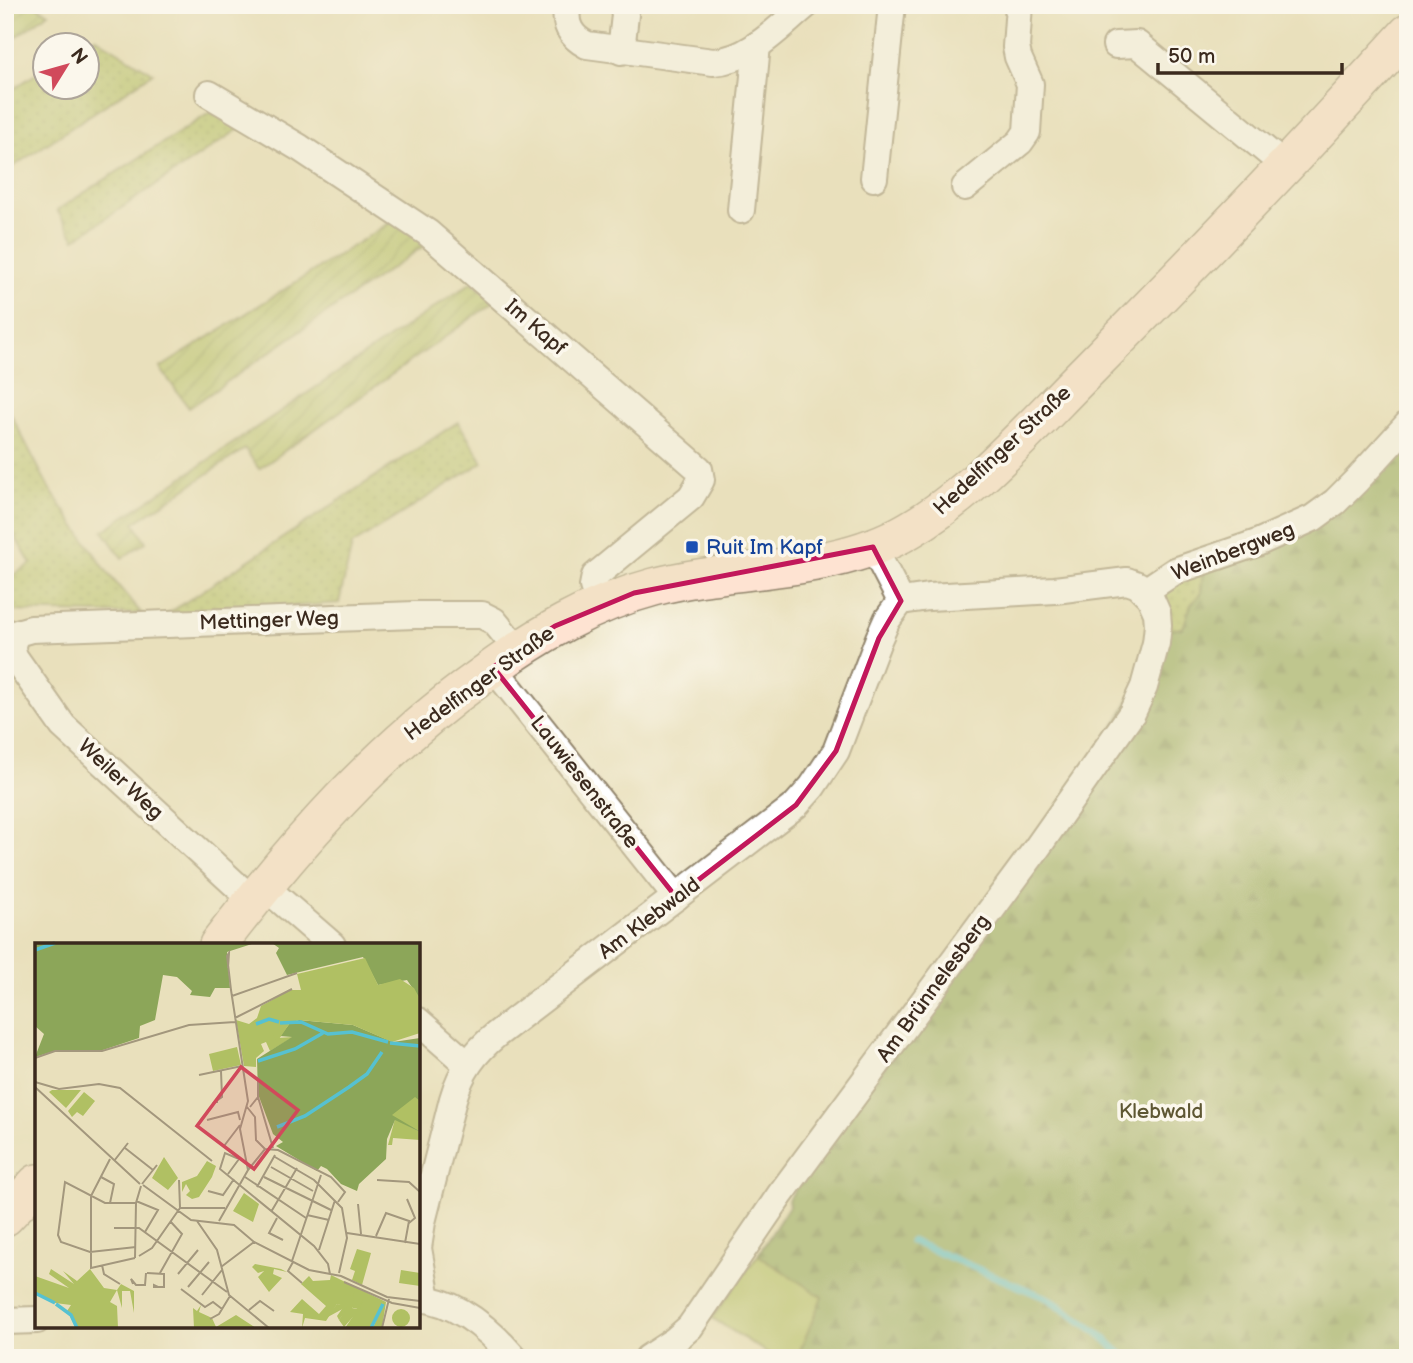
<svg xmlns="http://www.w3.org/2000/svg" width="1413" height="1363" font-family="'Balsamiq Sans',sans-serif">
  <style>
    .grass { fill: url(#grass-dots); stroke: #767540; stroke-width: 2 }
    .forest { fill: url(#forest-firs); stroke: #64683c; stroke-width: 2 }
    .park { fill: #b0c063; stroke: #767540; stroke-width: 2 }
    .garden { fill: url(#garden-furrows); stroke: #767540; stroke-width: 2 }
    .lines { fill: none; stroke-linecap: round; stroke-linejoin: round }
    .stream { stroke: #56c1d1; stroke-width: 7 }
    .street-casing { stroke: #92856d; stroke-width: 30 }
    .secondary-casing { stroke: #92856d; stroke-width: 40 }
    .street { stroke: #fff; stroke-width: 26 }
    .secondary { stroke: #fee3d2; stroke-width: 37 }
    .marked { fill: none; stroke: #c2185b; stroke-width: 5; stroke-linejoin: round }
    .transit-dot { fill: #1a4fb4; stroke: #fbf7ec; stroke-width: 2.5 }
    .labels { text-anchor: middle; stroke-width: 7; stroke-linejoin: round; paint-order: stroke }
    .street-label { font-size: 21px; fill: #3b2a1e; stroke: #fbf7ec }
    .transit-label { font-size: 21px; fill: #164399; stroke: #fbf7ec; text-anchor: start }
    .park-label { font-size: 21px; fill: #5e5733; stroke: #fbf7ec }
    .inset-river { fill: none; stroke: #56c1d1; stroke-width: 3.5 }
    .inset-road { fill: none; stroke: #a3977d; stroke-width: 2 }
    .view { fill: #d1495b; fill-opacity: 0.15; stroke: #d1495b; stroke-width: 3.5 }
    .inset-edge { fill: none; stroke: #3b2a1e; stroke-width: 3.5 }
  </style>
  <defs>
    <pattern id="grass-dots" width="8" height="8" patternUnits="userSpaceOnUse" patternTransform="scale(1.75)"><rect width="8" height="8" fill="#b0c063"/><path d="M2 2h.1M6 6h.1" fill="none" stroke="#909c51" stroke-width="1.8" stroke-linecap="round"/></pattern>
    <pattern id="forest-firs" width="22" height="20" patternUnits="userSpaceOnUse" patternTransform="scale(1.75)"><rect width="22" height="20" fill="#8ca659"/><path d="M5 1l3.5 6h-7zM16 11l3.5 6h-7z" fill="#748749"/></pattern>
    <pattern id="garden-furrows" width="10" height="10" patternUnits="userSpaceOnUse" patternTransform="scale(1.75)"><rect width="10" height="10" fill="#b0c063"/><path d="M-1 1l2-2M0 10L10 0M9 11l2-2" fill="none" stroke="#909c51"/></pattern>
  </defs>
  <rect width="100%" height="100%" fill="#fbf7ec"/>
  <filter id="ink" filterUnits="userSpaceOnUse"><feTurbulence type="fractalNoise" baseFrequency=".0143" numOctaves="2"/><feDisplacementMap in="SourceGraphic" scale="14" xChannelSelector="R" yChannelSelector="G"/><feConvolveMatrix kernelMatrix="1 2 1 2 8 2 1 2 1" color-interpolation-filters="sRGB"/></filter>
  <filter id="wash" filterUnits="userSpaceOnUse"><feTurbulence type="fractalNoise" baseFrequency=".00686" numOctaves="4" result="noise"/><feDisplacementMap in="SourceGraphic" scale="28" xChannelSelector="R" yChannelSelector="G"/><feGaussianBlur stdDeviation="1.57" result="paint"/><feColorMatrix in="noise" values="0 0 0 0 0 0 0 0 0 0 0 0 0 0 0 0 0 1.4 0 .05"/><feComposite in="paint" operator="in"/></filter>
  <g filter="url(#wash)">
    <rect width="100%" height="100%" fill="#e9e0bc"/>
    <!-- grass -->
    <g class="grass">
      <polygon points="95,37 153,73 5,172 5,94 45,68 46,88 88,88 88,46 81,45"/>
      <polygon points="216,109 242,127 75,239 57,210"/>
      <polygon points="5,403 49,488 110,576 142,614 5,611 5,580 31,564 5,519"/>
      <polygon points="458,422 483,462 352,545 339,603 166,615"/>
      <polygon points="1203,568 1201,593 1191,605 1183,629 1168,630 1165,599 1167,590"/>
    </g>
    <!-- forest -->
    <polygon class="forest" points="1408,434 1408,1358 797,1358 821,1297 758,1255 789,1206 788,1200 1053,836 1168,630 1183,628 1191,605 1201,593 1203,568 1262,549"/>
    <!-- park -->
    <polygon class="park" points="758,1255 822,1297 797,1358 775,1358 712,1318"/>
    <!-- garden -->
    <g class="garden">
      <polygon points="5,5 34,5 49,13 5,45"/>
      <polygon points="394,220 428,243 189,408 160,368"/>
      <polygon points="472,282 494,302 259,469 245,449 134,523 146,542 122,558 103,531"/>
    </g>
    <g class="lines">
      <!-- stream -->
      <polyline class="stream" points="911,1241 1049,1299 1097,1332 1126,1358"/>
    </g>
  </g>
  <g filter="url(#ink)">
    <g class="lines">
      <defs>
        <g id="street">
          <path d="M568,5C563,24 571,37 587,45L713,62C750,60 778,28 806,5"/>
          <polyline points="1116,45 1137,44 1285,166"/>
          <polyline points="621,51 625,15 623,5"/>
          <polyline points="209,94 300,148 428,233 699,469 701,480 691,497 595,576 593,586 600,605"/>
          <polyline points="874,178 892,5"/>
          <polyline points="965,187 1020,142 1027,132 1030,84 1018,57 1016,47 1019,5"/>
          <polyline points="741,210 757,45"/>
          <polyline points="1145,591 1175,571 1257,543 1313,518 1335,502 1357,480 1408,424"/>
          <polyline points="493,667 676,897"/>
          <polyline points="264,886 332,945"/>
          <path d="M253,899L237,886L63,726L15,658C10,648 12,642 17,633L31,629L415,615H482L494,621L517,649"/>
          <polyline points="418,1021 467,1064"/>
          <path d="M418,1298C456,1301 490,1330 514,1358"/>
          <path d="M427,1299L418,1248L422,1222L453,1099C461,1071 474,1053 497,1034L796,805L812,787L836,751L879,638L887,620L901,601L873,547"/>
          <polyline points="5,1321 37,1320"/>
          <polyline points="648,1358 674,1341 690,1327 780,1195 1037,848 1132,713 1144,687 1156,643 1158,625 1157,613 1150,597 1138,585 1127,581 1055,590 929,597 901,601"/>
        </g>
        <g id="secondary">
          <path d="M218,945C296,843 378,750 483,675C536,636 590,604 654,587C738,565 832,575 909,530C974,493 1035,423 1088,370C1197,260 1304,148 1408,33"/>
          <polyline points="5,1217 37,1183"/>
        </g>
      </defs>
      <!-- street casing -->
      <use href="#street" class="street-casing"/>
      <!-- secondary casing -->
      <use href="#secondary" class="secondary-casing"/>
      <!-- street -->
      <use href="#street" class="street"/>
      <!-- secondary -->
      <use href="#secondary" class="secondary"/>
    </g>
  </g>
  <!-- marked area -->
  <path d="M0 0H1413V1363H0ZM873,547L901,601L879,638L836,751L796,805L676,897L493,667L555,626L634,593Z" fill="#e9e0bc" fill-opacity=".55" fill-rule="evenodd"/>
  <path class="marked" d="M873,547L901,601L879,638L836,751L796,805L676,897L493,667L555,626L634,593Z"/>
  <!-- markers -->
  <rect class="transit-dot" x="685" y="540" width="14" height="14" rx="3.5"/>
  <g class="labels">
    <!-- street labels -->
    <g class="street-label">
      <text transform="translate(536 327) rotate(41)" y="7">Im Kapf</text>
      <text transform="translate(1002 450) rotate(-43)" y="7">Hedelfinger Straße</text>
      <text transform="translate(1233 551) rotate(-21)" y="7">Weinbergweg</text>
      <text transform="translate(269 620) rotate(-2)" y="7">Mettinger Weg</text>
      <text transform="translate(479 683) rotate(-36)" y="7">Hedelfinger Straße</text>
      <text transform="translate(121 779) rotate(43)" y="7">Weiler Weg</text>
      <text transform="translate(585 782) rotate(52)" y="7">Lauwiesenstraße</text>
      <text transform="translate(649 918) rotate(-37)" y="7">Am Klebwald</text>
      <text transform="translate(933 988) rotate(-54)" y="7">Am Brünnelesberg</text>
    </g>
    <!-- transit labels -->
    <g class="transit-label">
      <text x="706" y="554">Ruit Im Kapf</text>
    </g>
    <!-- park labels -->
    <g class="park-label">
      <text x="1161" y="1118">Klebwald</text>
    </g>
  </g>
  <!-- overview -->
  <g transform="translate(35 943)">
    <rect width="385" height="385" fill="#e9e0bc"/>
    <path d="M237,57V87L242,95L258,94L235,108L231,99L226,101L229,108L221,115V124L209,123L201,77L214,81L222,75L226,63ZM202,104L206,122L178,128L174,111ZM46,147L31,165L14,149L17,147ZM49,149L60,158L48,173L42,169L37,174L33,168ZM360,176L385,189V197L358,195L357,202H353ZM129,214L143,235L133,247L117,235ZM172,218L181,223L177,234L164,254L157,256L151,252L155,248L151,241L147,249V239L162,233ZM220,321L246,326L252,329L239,326L238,331L247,335L234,349L223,334L229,328L223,330L217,324ZM16,326L39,341L28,328L42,338L55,326L69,345L82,347L86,341L99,348V370L95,348H87V365L82,347L75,359L82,363L83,385H42L32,368L36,362L20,360L0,350V333L34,345L14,331ZM296,332L351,359L347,385H338L348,360L335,385H310L323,366L314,364L304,377L302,373L309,363L302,361L291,378L270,375L267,385L268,371L255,369L267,356L284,371L291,363L266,341L274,333L278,338L295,337ZM166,362L164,369L177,375L181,384L201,372L221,385H159L158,365L162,368Z" fill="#b0c063"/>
    <path d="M0,0H220L192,9L195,45H180L175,54L155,52L157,48L142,34L128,32L120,77L105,83L104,95L65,108L23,107L0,114L9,91L0,83ZM237,0H385V56L372,37L343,42L328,14L252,32L241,10L244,5ZM264,77L318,82L358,99L385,95V189L360,177L352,196L351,216L324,241L322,248L306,241L292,226L286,223L282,228L241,203L248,199L238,191L223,151L222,116L257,94L245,93L255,80Z" fill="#8ca659"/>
    <path d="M380,154L385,158L384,188L357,172ZM209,250L224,261L218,279L198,268Z" fill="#b0c063"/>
    <path d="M322,306L336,310L327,342L317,337L320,328L315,326ZM366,327L385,330V343L364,340ZM357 375a9 9 0 1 1 18 0a9 9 0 1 1-18 0Z" fill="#b0c063"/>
    <path d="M330,15L343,42L365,36L379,45L385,56V90L357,99L318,82L264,77L255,80L242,99L237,90V57L254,47H266L262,31ZM320,346L317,365L322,366L328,356L325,366L309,384L304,377L313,363L291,375L302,361L308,362L310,351L318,353Z" fill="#b0c063"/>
    <path class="inset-river" d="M0,7L20,0M245,80L266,79L293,91L317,89L353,99M221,81L234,76L244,79M355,100L385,103M223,118L260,106L288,90M242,184L270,173L314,144L332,131L347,109M0,350L20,360M21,361L36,372L42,385M336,385L348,361"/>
    <path class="inset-road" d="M197,53L262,30M200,75L257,46M0,115L20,108H67L154,82L200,79M164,132L207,123M0,139L24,146L64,141L85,145L177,218M0,144L105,241M223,154L238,205M183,159H180L187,154L186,128M212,164L220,174L221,197L230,206M215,164L223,154V134M172,177L203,169L205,177M189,203L205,182M90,205L118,227M240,214L279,237L307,265L312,295L304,330M75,216L56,253V325L100,315M79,218L93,200M236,224L278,248M213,227L230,206L243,207L296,234L310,249L303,259M193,231L204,216L190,210L185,226L279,303L293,321L295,331M66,234L79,241L75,260M210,234L271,275M229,234L296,267M144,237L145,265M342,237L374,239L385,249M107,241L122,222M108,242L156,277L199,282L219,299L274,327L306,333L352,354L385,358M222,244L240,212M173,248L188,252L199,236M372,256L380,275L374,280M101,258L123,267L110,289M101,260H70L30,239L23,292L26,299L55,309L101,304M323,261L326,291M145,265H190M236,269L262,225M272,272L294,277M242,275L234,290L248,297M162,278L182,307L194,352L234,385M184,278L213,227L205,186L213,158L196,47L193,21L192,13L194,10L193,25M79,285H104L192,349M312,290L385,301M341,293L351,270L374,278L370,300M284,307L300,257M104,313L117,305L145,265M100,315L101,260L106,243M257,318L286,232M258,319L253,328L267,340M67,322L69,331L85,341M186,324L219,299M112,330L129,331V344H119V342L123,344M125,330L147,291L135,278M143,331L163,307M309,339L357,360L385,365M98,341L96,336L101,342H110L111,330M153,344L174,319M146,346L170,364L178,359L187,366M167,352L187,327M214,367L225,358L239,368M175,376L184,371L195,353M347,385L354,356"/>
    <path class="view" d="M206,124L263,167L219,226L162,183Z"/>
    <rect width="385" height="385" class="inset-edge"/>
  </g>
  <!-- margin -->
  <rect width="1413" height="1363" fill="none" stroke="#fbf7ec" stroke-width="28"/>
  <!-- north arrow -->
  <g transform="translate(66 66) rotate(53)"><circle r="33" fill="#fbf7ec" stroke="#aea59a" stroke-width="2"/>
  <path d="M0-5L12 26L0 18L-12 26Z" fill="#d1495b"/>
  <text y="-10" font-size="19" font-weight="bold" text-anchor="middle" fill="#3b2a1e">N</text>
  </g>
  <!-- scale -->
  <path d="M1158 63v10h184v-10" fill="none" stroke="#3b2a1e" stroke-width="3.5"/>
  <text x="1168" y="63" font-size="21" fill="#3b2a1e" stroke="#fbf7ec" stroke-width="5" paint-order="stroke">50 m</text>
</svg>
